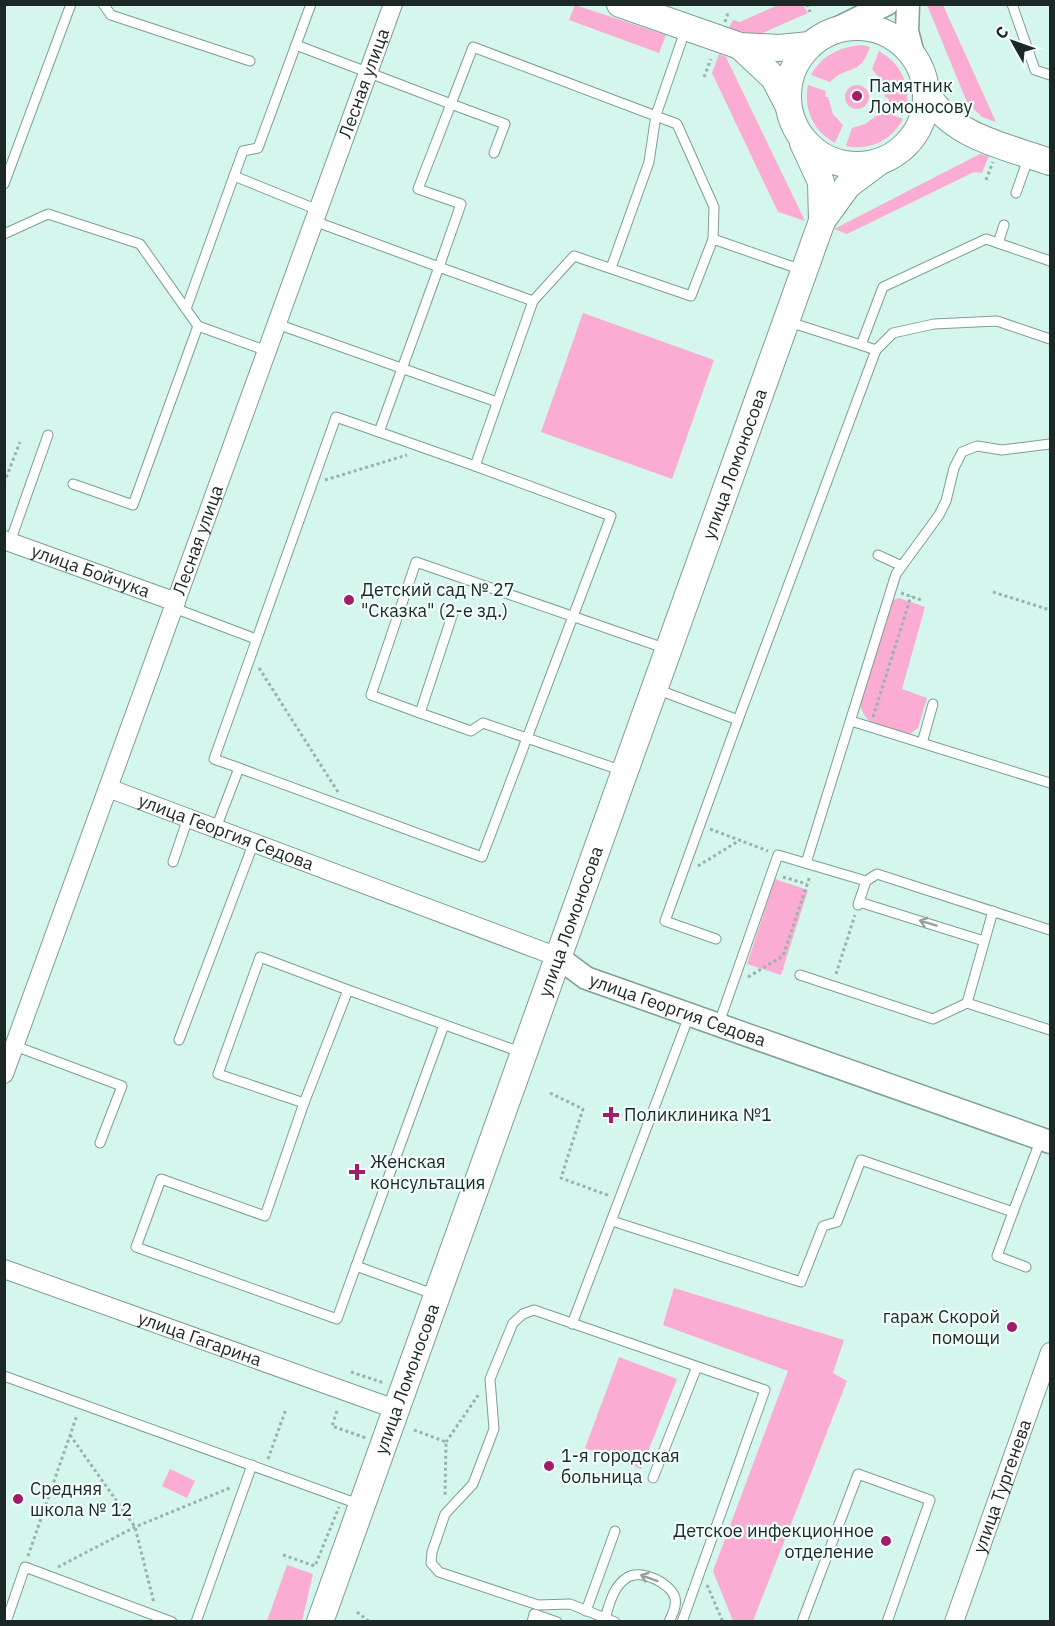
<svg xmlns="http://www.w3.org/2000/svg" width="1055" height="1626" font-family="'IBM Plex Sans',sans-serif">
  <style>
    .green { fill: #fbacd2 }
    .lines { fill: none; stroke-linecap: round; stroke-linejoin: round }
    .service-casing { stroke: #7e9e96; stroke-width: 11 }
    .minor-casing { stroke: #7e9e96; stroke-width: 20 }
    .tertiary-casing { stroke: #7e9e96; stroke-width: 25 }
    .secondary-casing { stroke: #7e9e96; stroke-width: 28 }
    .path { stroke: #99b3ac; stroke-width: 3; stroke-dasharray: 3 3; stroke-linecap: butt }
    .service { stroke: #fff; stroke-width: 9 }
    .minor { stroke: #fff; stroke-width: 18 }
    .tertiary { stroke: #fff; stroke-width: 22 }
    .secondary { stroke: #fff; stroke-width: 26 }
    .oneway { stroke: #999e9d }
    .poi-dot { fill: #a01d6c; stroke: #f1fefa; stroke-width: 2 }
    .labels { text-anchor: middle; stroke-width: 4.5; stroke-linejoin: round; paint-order: stroke }
    .street-label { font-size: 18px; fill: #1c2825; stroke: #f1fefa }
    .poi-label { font-size: 18px; fill: #1c2825; stroke: #f1fefa; text-anchor: start }
  </style>
  <rect width="100%" height="100%" fill="#d4f6ed"/>
  <!-- green -->
  <g class="green">
    <polygon points="575,5 666,35 659,53 569,20"/>
    <polygon points="778,5 803,5 808,13 747,40 726,33 733,20 740,22"/>
    <polygon points="927,5 943,5 996,122 982,117 967,102"/>
    <path d="M862,45L870,47C859,78 849,63 830,82L811,75C822,55 840,47 862,45Z"/>
    <path d="M879,51C902,65 909,82 907,108L889,102V99L885,97L883,83L872,69Z"/>
    <polygon points="719,54 726,57 805,221 778,212 712,73"/>
    <path d="M808,85L826,91L825,97H828L833,114L843,125L835,143C814,132 803,109 808,85Z"/>
    <circle cx="857" cy="97" r="12"/>
    <path d="M885,112L903,119C892,140 870,151 846,146L852,128L865,124L879,114L883,115Z"/>
    <polygon points="980,154 989,156 982,173 974,172 847,234 834,229"/>
    <polygon points="583,313 714,360 672,479 541,432"/>
    <path d="M899,598L925,607L902,689L927,698L918,728L907,736C883,728 868,730 859,703L891,601Z"/>
    <polygon points="775,879 808,890 781,975 747,964"/>
    <polygon points="674,1288 844,1340 833,1373 847,1381 753,1621 733,1621 713,1571 788,1371 663,1325"/>
    <polygon points="619,1357 677,1379 641,1469 585,1448"/>
    <polygon points="170,1469 195,1481 187,1498 162,1486"/>
    <polygon points="287,1565 313,1574 302,1621 267,1621"/>
  </g>
  <g class="lines">
    <defs>
      <g id="service">
        <polyline points="103,4 111,15 250,61"/>
        <polyline points="1012,4 1035,70 1050,75"/>
        <polyline points="296,45 451,104 473,47 677,124 714,207 713,239"/>
        <polyline points="494,153 505,124 451,104 418,189 461,204 439,267 533,301"/>
        <polyline points="234,176 318,210"/>
        <polyline points="4,184 71,4"/>
        <polyline points="1016,193 1029,156"/>
        <polyline points="4,234 48,214 140,244 198,326 133,505 73,484"/>
        <polyline points="998,243 1050,261"/>
        <polyline points="611,268 649,162 656,115 686,28"/>
        <polyline points="186,309 243,151 258,148 311,4"/>
        <polyline points="789,322 861,345 883,287 986,239 998,243 1004,225"/>
        <polyline points="277,324 497,402"/>
        <polyline points="198,326 267,351"/>
        <polyline points="876,350 893,333 934,324 997,321 1050,339"/>
        <polyline points="379,432 475,466"/>
        <polyline points="10,542 48,435"/>
        <polyline points="878,555 902,566"/>
        <polyline points="174,608 256,639"/>
        <polyline points="453,613 420,713 471,731 483,723 623,771"/>
        <polyline points="656,689 738,720 876,350 861,345"/>
        <polyline points="420,713 371,695 416,562 667,649"/>
        <polyline points="851,721 1050,783"/>
        <polyline points="922,743 933,704"/>
        <polyline points="239,768 214,759 336,417 379,432 439,267 314,221"/>
        <polyline points="216,828 239,768 482,857 611,516 475,466 533,301 574,256 691,296 713,239 802,270"/>
        <polyline points="173,862 188,818"/>
        <polyline points="806,863 896,574 939,515 946,501 954,468 962,452 977,446 1002,450 1050,444"/>
        <polyline points="859,902 984,941"/>
        <polyline points="858,905 866,881"/>
        <polyline points="716,939 665,921 738,720"/>
        <polyline points="800,975 933,1019 967,1003 1050,1030"/>
        <polyline points="967,1003 993,911"/>
        <polyline points="719,1023 778,855 866,881 877,874 1050,930"/>
        <polyline points="179,1040 254,842"/>
        <polyline points="15,1046 122,1086 100,1143"/>
        <polyline points="304,1103 218,1074 260,957 348,990"/>
        <polyline points="1013,1212 997,1256 1026,1267"/>
        <polyline points="612,1221 801,1282 823,1226 837,1222 861,1160 1013,1212 1041,1139"/>
        <polyline points="356,1266 444,1025"/>
        <polyline points="436,1295 356,1266 337,1319 136,1247 161,1179 265,1216 304,1103 348,990 523,1053"/>
        <polyline points="572,1324 689,1016"/>
        <polyline points="4,1376 361,1505"/>
        <polyline points="653,1478 696,1369"/>
        <polyline points="586,1611 615,1531"/>
        <path d="M605,1618C610,1603 613,1586 628,1577C641,1569 671,1583 675,1598C677,1606 672,1615 669,1622"/>
        <polyline points="6,1622 25,1567 172,1622"/>
        <polyline points="196,1622 252,1465"/>
        <polyline points="532,1622 534,1614 557,1622"/>
        <polyline points="615,1622 570,1604 538,1605 439,1572 431,1563 432,1552 445,1514 473,1484 494,1429 490,1379 513,1323 523,1314 534,1310 765,1390 682,1622"/>
        <polyline points="802,1622 858,1474 930,1500 887,1622"/>
      </g>
      <g id="minor">
        <path id="s1" d="M4,540L176,602"/>
        <path id="s2" d="M108,788L558,957"/>
        <path id="s3" d="M4,1074L393,4"/>
        <path id="s4" d="M4,1269L395,1409"/>
        <path id="s5" d="M954,1622L1050,1352"/>
      </g>
      <g id="tertiary">
        <polyline points="908,4 907,31 914,58"/>
        <polyline points="830,32 887,4"/>
        <path id="s6" d="M558,957L586,978L1050,1142"/>
      </g>
      <g id="secondary">
        <polyline points="620,4 740,46 779,48 810,45"/>
        <circle cx="857" cy="96" r="69"/>
        <polyline points="740,46 774,78 787,103"/>
        <path d="M926,92C951,137 1005,146 1050,162"/>
        <polyline points="803,143 821,182 822,221"/>
        <path id="s7" d="M320,1622L822,221L848,185L879,162"/>
      </g>
    </defs>
    <!-- service casing -->
    <use href="#service" class="service-casing"/>
    <!-- minor casing -->
    <use href="#minor" class="minor-casing"/>
    <!-- tertiary casing -->
    <use href="#tertiary" class="tertiary-casing"/>
    <!-- secondary casing -->
    <use href="#secondary" class="secondary-casing"/>
    <!-- path -->
    <g class="path">
      <polyline points="807,4 810,12"/>
      <polyline points="725,22 728,13"/>
      <polyline points="704,77 711,59"/>
      <polyline points="986,180 993,162"/>
      <polyline points="325,480 407,455"/>
      <polyline points="4,483 20,442"/>
      <polyline points="993,592 1050,610"/>
      <polyline points="901,593 921,600"/>
      <polyline points="259,668 338,792"/>
      <polyline points="873,717 911,596"/>
      <polyline points="710,829 768,851"/>
      <polyline points="698,866 740,840"/>
      <polyline points="783,877 807,884"/>
      <polyline points="836,974 855,915"/>
      <polyline points="748,977 783,956 810,876"/>
      <polyline points="550,1093 583,1109 561,1178 610,1196"/>
      <polyline points="351,1372 384,1383"/>
      <polyline points="337,1411 332,1426 366,1438"/>
      <polyline points="414,1430 446,1442 445,1497"/>
      <polyline points="70,1435 135,1527 154,1603"/>
      <polyline points="446,1442 479,1394"/>
      <polyline points="268,1459 286,1409"/>
      <polyline points="283,1555 315,1566 339,1507"/>
      <polyline points="28,1556 77,1415"/>
      <polyline points="58,1567 135,1527 232,1487"/>
      <polyline points="707,1585 723,1622"/>
      <polyline points="357,1612 370,1622"/>
    </g>
    <!-- service -->
    <use href="#service" class="service"/>
    <!-- minor -->
    <use href="#minor" class="minor"/>
    <!-- tertiary -->
    <use href="#tertiary" class="tertiary"/>
    <!-- secondary -->
    <use href="#secondary" class="secondary"/>
  </g>
  <!-- one-way arrows -->
  <defs><path id="oneway-shaft" d="M-6 0H5M1.5-3L5.5 0L1.5 3" fill="none" stroke-width="1.6" stroke-linecap="round" stroke-linejoin="round" transform="scale(1.5)"/></defs>
  <g class="oneway">
    <use href="#oneway-shaft" transform="translate(928 923) rotate(-163)"/>
    <use href="#oneway-shaft" transform="translate(649 1578) rotate(-160)"/>
  </g>
  <!-- markers -->
  <g class="poi-dot">
    <circle cx="857" cy="96" r="6"/>
    <circle cx="349" cy="600" r="6"/>
    <path d="M608 1106h6v6h6v6h-6v6h-6v-6h-6v-6h6z"/>
    <path d="M354 1163h6v6h6v6h-6v6h-6v-6h-6v-6h6z"/>
    <circle cx="1012" cy="1327" r="6"/>
    <circle cx="549" cy="1466" r="6"/>
    <circle cx="18" cy="1499" r="6"/>
    <circle cx="886" cy="1541" r="6"/>
  </g>
  <g class="labels">
    <!-- street labels -->
    <g class="street-label">
      <text dy="6" stroke="none"><textPath href="#s3" startOffset="1054">Лесная улица</textPath></text>
      <text dy="6" stroke="none"><textPath href="#s7" startOffset="1230">улица Ломоносова</textPath></text>
      <text dy="6" stroke="none"><textPath href="#s3" startOffset="568">Лесная улица</textPath></text>
      <text dy="6" stroke="none"><textPath href="#s1" startOffset="92">улица Бойчука</textPath></text>
      <text dy="6" stroke="none"><textPath href="#s2" startOffset="126">улица Георгия Седова</textPath></text>
      <text dy="6" stroke="none"><textPath href="#s7" startOffset="744">улица Ломоносова</textPath></text>
      <text dy="6" stroke="none"><textPath href="#s6" startOffset="132">улица Георгия Седова</textPath></text>
      <text dy="6" stroke="none"><textPath href="#s4" startOffset="208">улица Гагарина</textPath></text>
      <text dy="6" stroke="none"><textPath href="#s7" startOffset="258">улица Ломоносова</textPath></text>
      <text dy="6" stroke="none"><textPath href="#s5" startOffset="144">улица Тургенева</textPath></text>
    </g>
    <!-- poi labels -->
    <g class="poi-label">
      <text x="869" y="92">Памятник<tspan x="869" dy="21">Ломоносову</tspan></text>
      <text x="361" y="596">Детский сад № 27<tspan x="361" dy="21">"Сказка" (2-е зд.)</tspan></text>
      <text x="624" y="1121">Поликлиника №1</text>
      <text x="370" y="1168">Женская<tspan x="370" dy="21">консультация</tspan></text>
      <text x="1000" y="1323" text-anchor="end">гараж Скорой<tspan x="1000" dy="21">помощи</tspan></text>
      <text x="561" y="1462">1-я городская<tspan x="561" dy="21">больница</tspan></text>
      <text x="30" y="1495">Средняя<tspan x="30" dy="21">школа № 12</tspan></text>
      <text x="874" y="1537" text-anchor="end">Детское инфекционное<tspan x="874" dy="21">отделение</tspan></text>
    </g>
  </g>
  <!-- border -->
  <rect width="1055" height="1626" fill="none" stroke="#1c2825" stroke-width="12"/>
  <!-- north arrow -->
  <g transform="translate(1013 42) rotate(310)" stroke="#f1fefa" stroke-width="4.5" paint-order="stroke">
  <path d="M0-4.5L10 22L0 15L-10 22Z" fill="#1c2825"/>
  <text y="-9" font-size="16" font-weight="bold" text-anchor="middle" fill="#1c2825">С</text>
  </g>
</svg>
